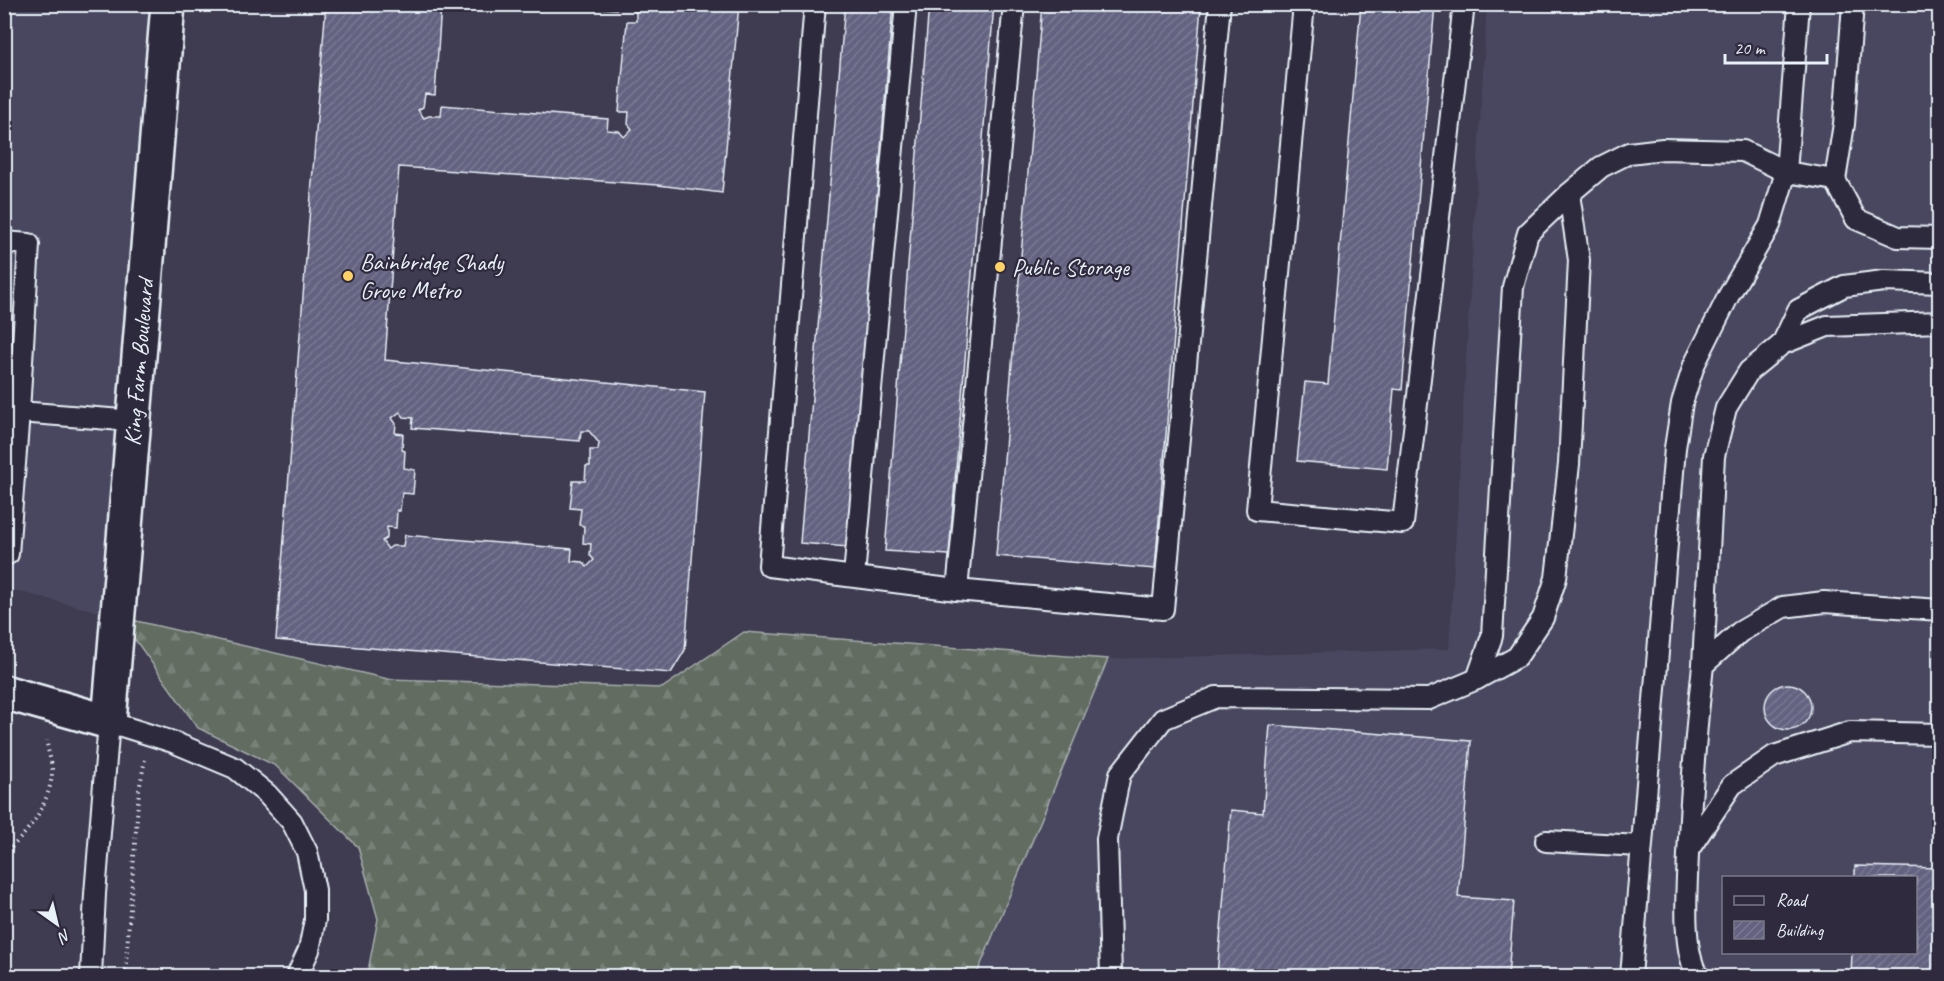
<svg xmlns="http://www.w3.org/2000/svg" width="1944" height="981" font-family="Caveat,sans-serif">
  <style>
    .built { fill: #4a475f; fill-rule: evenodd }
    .forest { fill: url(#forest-firs); stroke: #a5aeac; stroke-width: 1.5 }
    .building { fill: url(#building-hatch); stroke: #e8f1f8; stroke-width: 1.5; fill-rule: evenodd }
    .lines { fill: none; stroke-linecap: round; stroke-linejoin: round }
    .lane-casing { stroke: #e8f1f8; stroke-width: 24 }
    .street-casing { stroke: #e8f1f8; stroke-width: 38 }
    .path { stroke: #e8f1f8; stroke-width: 4; stroke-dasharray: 1.5 4.5; stroke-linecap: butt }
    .lane { stroke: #2f2a3d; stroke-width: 20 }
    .street { stroke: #2f2a3d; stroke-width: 33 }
    .poi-dot { fill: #ffd166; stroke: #2f2a3d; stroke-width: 2 }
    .labels { text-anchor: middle; stroke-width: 4.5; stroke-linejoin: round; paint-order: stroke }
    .poi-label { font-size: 24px; fill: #e8f1f8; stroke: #2f2a3d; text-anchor: start }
    .street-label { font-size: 24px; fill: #e8f1f8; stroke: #2f2a3d }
  </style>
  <defs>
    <pattern id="forest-firs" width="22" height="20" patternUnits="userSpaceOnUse" patternTransform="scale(1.5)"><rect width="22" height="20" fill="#626c61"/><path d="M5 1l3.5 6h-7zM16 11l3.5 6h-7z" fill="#788178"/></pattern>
    <pattern id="building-hatch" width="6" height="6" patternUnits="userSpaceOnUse" patternTransform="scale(1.5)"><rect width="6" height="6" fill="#646280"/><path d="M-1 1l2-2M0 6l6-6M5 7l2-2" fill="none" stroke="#7a7993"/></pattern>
  </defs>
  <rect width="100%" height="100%" fill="#3f3b51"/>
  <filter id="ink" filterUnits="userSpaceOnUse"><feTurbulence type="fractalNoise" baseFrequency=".0167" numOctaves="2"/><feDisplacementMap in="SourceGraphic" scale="12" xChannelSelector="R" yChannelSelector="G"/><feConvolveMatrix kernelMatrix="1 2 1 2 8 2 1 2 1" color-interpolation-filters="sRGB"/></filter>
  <g filter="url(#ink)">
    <!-- built -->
    <g class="built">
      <path d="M1930,4L1939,6V976H972L1108,659L1449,649L1487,5ZM1724,878H1916V952H1724Z"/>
      <polygon points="4,5 168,5 119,617 5,588"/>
    </g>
    <!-- forest -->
    <polygon class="forest" points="119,617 388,679 662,688 744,632 1108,659 976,976 367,976 378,919 358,847 276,766 198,728"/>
    <!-- building -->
    <g class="building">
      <path d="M326,4L441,5L435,95L425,94L423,107L418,110L424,118L429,116H441L442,105L608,119L607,130L619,131L624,137L632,129L628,124L629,112H619L627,21H636V13L630,4H739L722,193L658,185L399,167L385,360L705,392L685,650L671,673L276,640ZM400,412L404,417L413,418L412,428L580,441L581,431H589L599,443L598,450H590V466H586L585,481H573L570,508L581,509L579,525L584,526L583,543L591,544L590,555L594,560L587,567L583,562L571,561L572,549L405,535L403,546H392L388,549L382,541L387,538V527L396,528L397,510L400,511L402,493L413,494L415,470L404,468L405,451L402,450L403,434L395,433L396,424L392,418Z"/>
      <polygon points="547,4 616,4 617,9"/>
      <polygon points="845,4 893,4 848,547 800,543"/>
      <polygon points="929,4 994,4 949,555 885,551"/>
      <polygon points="1042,4 1178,4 1201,6 1155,569 996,556"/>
      <polygon points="1361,4 1435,4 1402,390 1394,389 1387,469 1297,461 1305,382 1328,384"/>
      <circle cx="1788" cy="707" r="23"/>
      <polygon points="1270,725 1471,741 1458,897 1514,901 1508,976 1217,976 1231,810 1263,813"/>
      <polygon points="1855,866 1940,868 1940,976 1851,976 1852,952 1916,952 1916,878 1855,878"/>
    </g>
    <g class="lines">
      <defs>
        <g id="lane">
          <polyline points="815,4 769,566 957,590"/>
          <polyline points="1014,4 957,590 1163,609 1220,4"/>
          <polyline points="1304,4 1257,510 1403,523 1464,4"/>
          <polyline points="1853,4 1844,124 1835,180 1856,219 1898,237 1940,238"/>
          <polyline points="4,242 29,244 19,412 135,421"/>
          <polyline points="1782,344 1798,310 1844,286 1884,281 1940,283"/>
          <polyline points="4,412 19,412 8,554 4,553"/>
          <polyline points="854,576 906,4"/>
          <polyline points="1703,665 1714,456 1726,408 1749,371 1782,344 1827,326 1940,322"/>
          <polyline points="1477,679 1492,636 1513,287 1528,233 1569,194 1601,167 1629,153 1663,149 1743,151 1786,172 1835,180"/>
          <polyline points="1546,841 1641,846"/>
          <polyline points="1689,849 1732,785 1774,756 1850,732 1940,734"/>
          <polyline points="91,976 95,894 109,722 173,742 235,768 267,794 292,822 307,852 315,890 315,920 309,950 297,976"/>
          <polyline points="1111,976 1107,839 1120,774 1163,719 1216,697 1429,699 1477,679 1517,657 1543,618 1556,578 1569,464 1579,260 1569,194"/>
          <polyline points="1631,976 1675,448 1682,403 1694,365 1729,295 1770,225 1786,172 1799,4"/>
          <path d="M1698,976C1681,949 1687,886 1688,854C1691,791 1696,728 1703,665L1740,632L1783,607L1824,602L1940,610"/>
        </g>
        <g id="street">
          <path id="s1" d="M4,692L109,722L168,4"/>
        </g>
      </defs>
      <!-- lane casing -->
      <use href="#lane" class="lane-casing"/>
      <!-- street casing -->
      <use href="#street" class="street-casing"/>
      <!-- path -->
      <g class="path">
        <path d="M4,857C11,846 21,839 28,829C41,813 53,788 52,768C51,758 47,750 47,740"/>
        <polyline points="125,976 139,790 145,760"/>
      </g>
      <!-- lane -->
      <use href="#lane" class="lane"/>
      <!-- street -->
      <use href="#street" class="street"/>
    </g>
  </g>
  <!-- markers -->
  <g class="poi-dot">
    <circle cx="1000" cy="267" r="6"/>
    <circle cx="348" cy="276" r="6"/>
  </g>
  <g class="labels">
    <!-- poi labels -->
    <g class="poi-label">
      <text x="360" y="270">Bainbridge Shady<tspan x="360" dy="28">Grove Metro</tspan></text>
      <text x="1012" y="275">Public Storage</text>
    </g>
    <!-- street labels -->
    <g class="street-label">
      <text dy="8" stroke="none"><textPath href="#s1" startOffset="470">King Farm Boulevard</textPath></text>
    </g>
  </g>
  <!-- margin -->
  <rect width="1944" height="981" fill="none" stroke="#2f2a3d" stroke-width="24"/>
  <rect x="12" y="12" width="1920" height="957" fill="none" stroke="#e8f1f8" stroke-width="2" filter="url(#ink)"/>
  <!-- legend -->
  <rect x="1722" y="876" width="195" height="78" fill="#2f2a3d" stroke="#797a88" stroke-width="1.5"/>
  <rect x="1734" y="896" width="30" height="9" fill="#2f2a3d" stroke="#797a88" stroke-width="1.5"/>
  <text x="1776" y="906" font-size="18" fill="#e8f1f8">Road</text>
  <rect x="1734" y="921" width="30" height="18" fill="url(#building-hatch)" stroke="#797a88" stroke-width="1.5"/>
  <text x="1776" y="936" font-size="18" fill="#e8f1f8">Building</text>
  <!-- north arrow -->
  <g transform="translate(57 924) rotate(146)" stroke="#2f2a3d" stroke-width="4.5" paint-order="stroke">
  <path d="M0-4.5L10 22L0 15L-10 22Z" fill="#e8f1f8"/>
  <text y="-9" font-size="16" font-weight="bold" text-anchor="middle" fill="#e8f1f8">N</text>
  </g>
  <!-- scale -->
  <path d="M1725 54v9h102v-9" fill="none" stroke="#e8f1f8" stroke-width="3"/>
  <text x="1734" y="54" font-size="18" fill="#e8f1f8" stroke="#2f2a3d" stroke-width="4.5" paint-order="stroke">20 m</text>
</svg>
